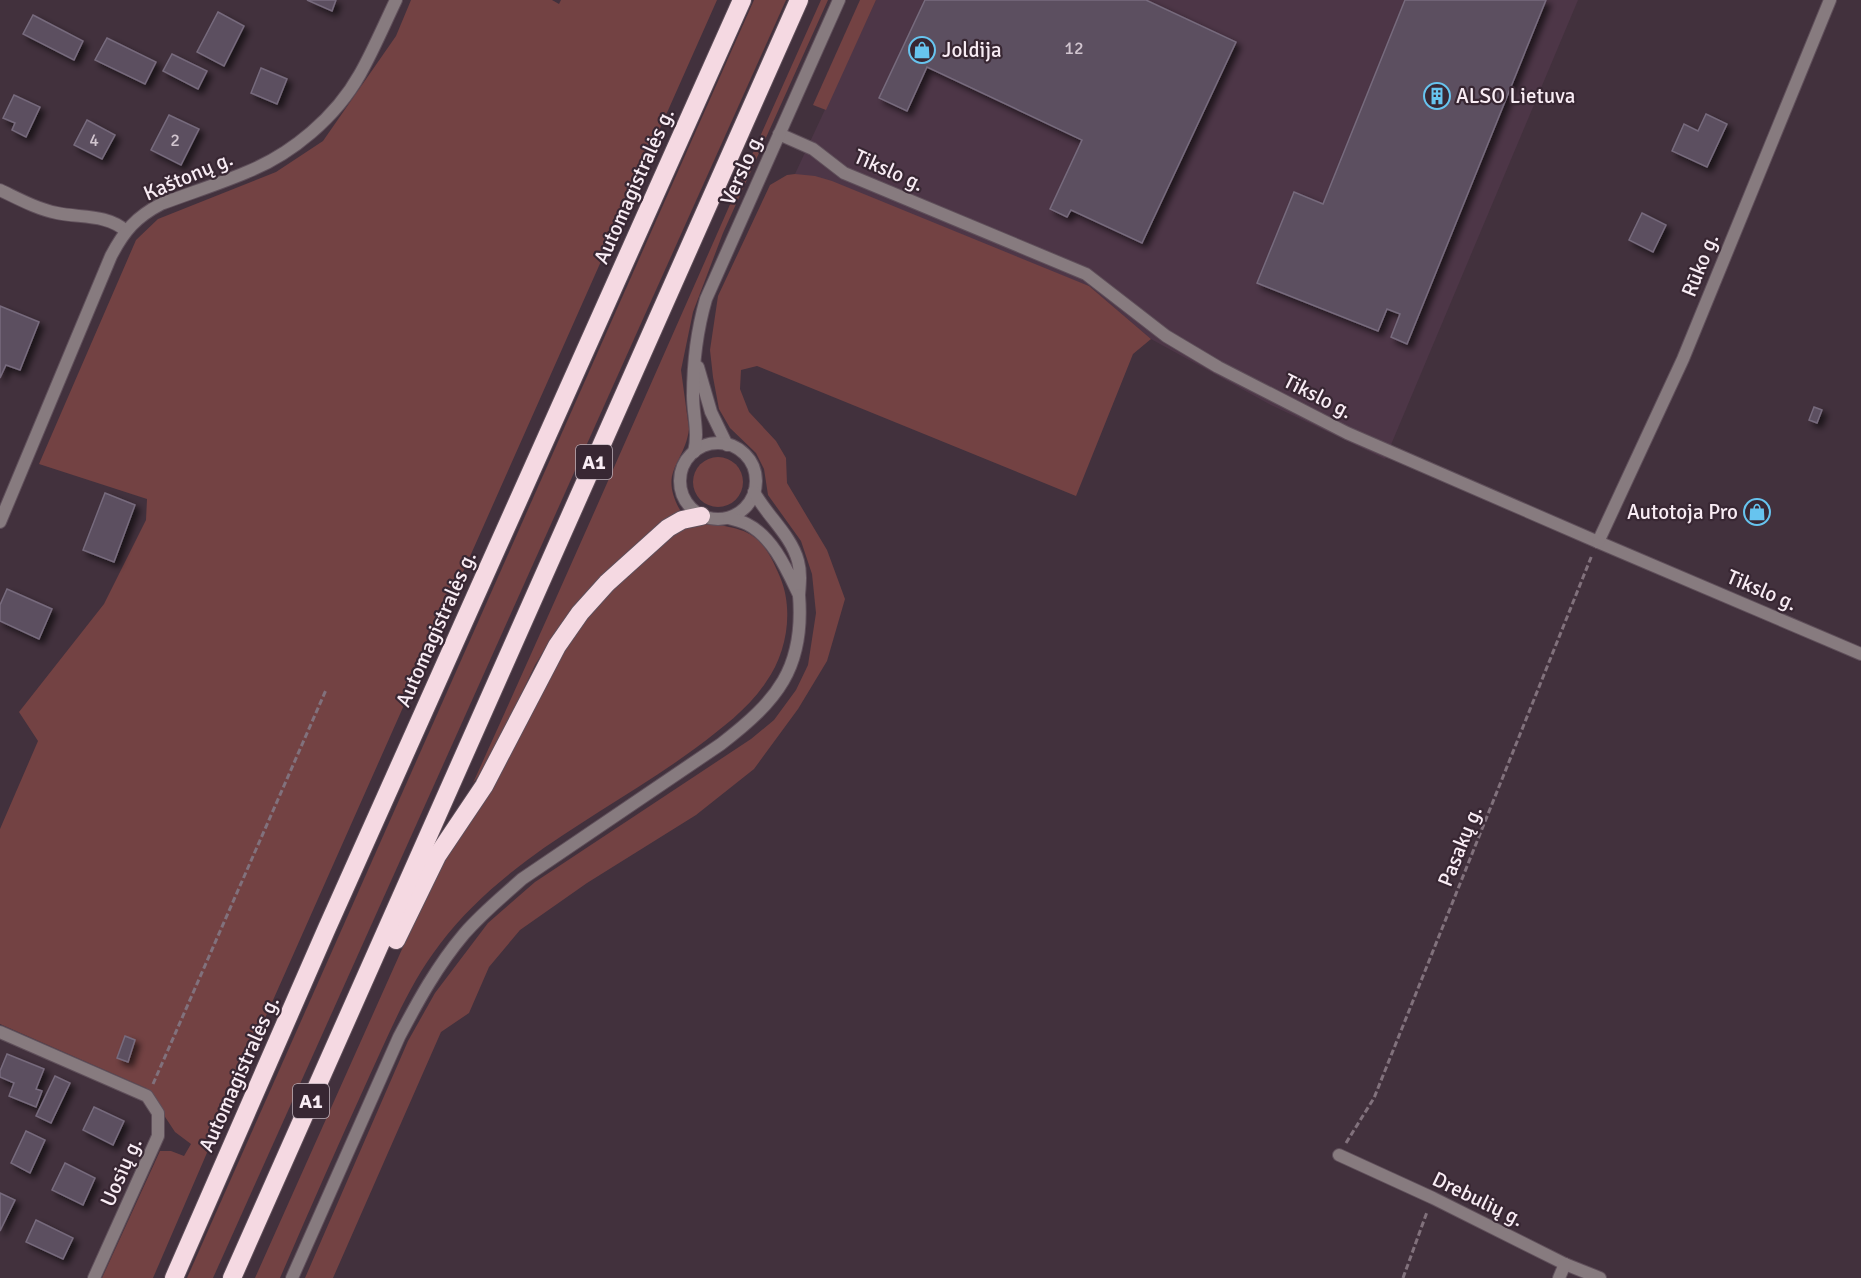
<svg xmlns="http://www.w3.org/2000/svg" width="1861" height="1278" font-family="Signika,sans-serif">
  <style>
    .built { fill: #4d3647 }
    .green { fill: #734243 }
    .building { fill: #5b4f61; stroke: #776b7d; stroke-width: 1.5; filter: url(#shadow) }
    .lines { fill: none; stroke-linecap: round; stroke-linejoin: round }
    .minor-casing { stroke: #5f4f5a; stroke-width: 14 }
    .motorway-casing { stroke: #5f4f5a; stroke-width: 20 }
    .path { stroke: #81717c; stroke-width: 3; stroke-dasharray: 6 3; stroke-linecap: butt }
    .minor { stroke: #877b7f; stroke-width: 12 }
    .motorway { stroke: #f5d9e2; stroke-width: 18 }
    .labels { text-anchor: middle; stroke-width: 4.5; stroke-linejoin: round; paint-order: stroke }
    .number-label { font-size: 18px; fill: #d1c5cf }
    .shield { fill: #382733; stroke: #beb1ba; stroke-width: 1.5 }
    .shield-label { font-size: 20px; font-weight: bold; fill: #f8ecf4 }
    .poi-label { font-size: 21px; fill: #f8ecf4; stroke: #382733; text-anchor: start }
    .street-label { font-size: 21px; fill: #f8ecf4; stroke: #382733 }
  </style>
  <defs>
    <filter id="shadow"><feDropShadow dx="4.5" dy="4.5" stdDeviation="3" flood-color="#0009"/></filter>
  </defs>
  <rect width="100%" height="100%" fill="#42313d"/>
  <!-- built -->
  <polygon class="built" points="876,0 1578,0 1385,459 1271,405 1151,339 1089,286 795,174"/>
  <!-- green -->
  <g class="green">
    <polygon points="411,0 552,0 559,4 561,0 717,0 262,1025 153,1278 102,1278 160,1151 171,1151 184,1156 191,1144 175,1132 146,1088 0,1024 0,829 38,741 19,712 104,604 146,520 147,499 39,464 136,240 158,219 276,172 323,141 396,36"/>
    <polygon points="754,0 786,0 213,1278 187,1278"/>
    <path d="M821,0H828L723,233L693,312L681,370L689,429C685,463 658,471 680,510L627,553L551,639L535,665L489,762L473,783C591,523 704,261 821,0Z"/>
    <polygon points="860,0 876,0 826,110 813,105"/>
    <polygon points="795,174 815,176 832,181 1089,286 1151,339 1133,354 1076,496 757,366 741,370 740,389 749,412 776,441 786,458 787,483 827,550 845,599 827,661 798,709 754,769 696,815 587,883 520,930 489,967 469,1013 441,1032 333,1278 305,1278 408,1041 435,993 488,923 535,882 751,739 774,720 796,690 808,665 816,613 812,574 801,541 768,495 764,469 756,453 730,428 719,409 713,377 710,350 718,296 770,185 787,175"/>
    <circle cx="718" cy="482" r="25"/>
    <path d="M710,524C753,529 763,537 780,577C794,610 787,653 766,682C749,708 722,728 697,747C642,788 581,820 526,861C494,885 464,912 440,944C409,984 390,1032 369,1077C339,1143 309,1211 280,1278H255L428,891L445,860L484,803L515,744L550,671L589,613L671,535C684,527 695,525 710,524Z"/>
  </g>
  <!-- building -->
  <g class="building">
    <polygon points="307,0 336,0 332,11"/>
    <polygon points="925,0 1146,0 1236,42 1142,243 1071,210 1067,217 1050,209 1082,140 927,67 907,111 879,98"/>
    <polygon points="1405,0 1546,0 1407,344 1391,337 1400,314 1387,309 1378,331 1257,283 1294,192 1323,204"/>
    <polygon points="218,12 244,26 224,66 197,52"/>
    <polygon points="33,15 83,41 74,60 23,34"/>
    <polygon points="107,38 156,62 145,84 95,60"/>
    <polygon points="172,54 207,71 198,89 163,71"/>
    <polygon points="261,68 287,79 277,104 251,93"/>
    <polygon points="14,95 40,107 26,137 12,130 15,123 3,118"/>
    <polygon points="1706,114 1727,124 1707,167 1672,151 1684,124 1698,131"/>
    <polygon points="169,115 199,129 181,165 151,150"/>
    <polygon points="87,120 115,135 102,159 74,145"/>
    <polygon points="1642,213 1666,225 1653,252 1629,240"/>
    <polygon points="0,306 39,322 20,370 6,365 0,378"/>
    <polygon points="1814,407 1822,410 1817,423 1809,420"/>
    <polygon points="105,493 135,505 114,562 83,550"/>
    <polygon points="7,589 52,609 39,639 0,621 0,605"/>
    <polygon points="125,1036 135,1040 128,1062 117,1058"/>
    <polygon points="7,1054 44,1069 36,1089 42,1091 36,1107 9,1096 14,1083 0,1077 0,1071"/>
    <polygon points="55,1076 70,1083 51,1123 36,1116"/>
    <polygon points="94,1107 124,1121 113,1145 83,1130"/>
    <polygon points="26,1131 45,1140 30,1173 11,1163"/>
    <polygon points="65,1163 95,1178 83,1205 52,1190"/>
    <polygon points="0,1193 15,1200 0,1231"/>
    <polygon points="36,1220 73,1238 63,1259 26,1242"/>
  </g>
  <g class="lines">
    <defs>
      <g id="minor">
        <polyline points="779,134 813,149 844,173 1086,274 1166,336 1218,367 1347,433 1598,542 1861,654"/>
        <path d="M0,190C19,199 37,209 57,213C80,218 107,214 126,231"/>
        <polyline points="698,367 711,412 727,445"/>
        <circle cx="718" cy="481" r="38"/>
        <path d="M694,452C699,433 693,415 693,396C693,364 697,330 706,299L839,0"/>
        <path d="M729,518C735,520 741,521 747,524C773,537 787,570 799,595C800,583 801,572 798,561C791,535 767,516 754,492"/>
        <path d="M0,522L111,256C124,231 136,217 161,204C190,193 219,184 247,172C292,154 336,117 360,74C373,51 384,25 396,0"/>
        <polyline points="1598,542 1683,359 1830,0"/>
        <polyline points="0,1032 147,1096 158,1113 158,1136 94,1278"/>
        <polyline points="1339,1155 1433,1198 1565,1264 1600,1278"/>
        <path d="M292,1278L399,1037C418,1001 437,966 464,934C481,914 502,897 522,879L721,744C777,701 805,668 799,595"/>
        <polyline points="1559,1278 1565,1264"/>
      </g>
      <g id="motorway">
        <polyline points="396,940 437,856 484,786 557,646 580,613 607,583 668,528 682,520 701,516"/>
        <polyline points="174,1278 327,928 742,0"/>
        <polyline points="232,1278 799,0"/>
      </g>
    </defs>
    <!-- minor casing -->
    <use href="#minor" class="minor-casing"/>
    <!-- motorway casing -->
    <use href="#motorway" class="motorway-casing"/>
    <!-- path -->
    <g class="path">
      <polyline points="153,1084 326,690"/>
      <polyline points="1346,1143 1374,1098 1592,555"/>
      <polyline points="1403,1278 1427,1212"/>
    </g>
    <!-- minor -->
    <use href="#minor" class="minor"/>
    <!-- motorway -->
    <use href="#motorway" class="motorway"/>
  </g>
  <!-- icons -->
  <defs>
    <symbol id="shop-ring" viewBox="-11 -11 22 22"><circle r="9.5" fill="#382733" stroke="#67c4ef" stroke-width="1.5"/><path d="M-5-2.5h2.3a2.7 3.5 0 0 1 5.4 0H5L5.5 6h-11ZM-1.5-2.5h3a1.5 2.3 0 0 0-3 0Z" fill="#67c4ef"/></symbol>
    <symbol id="building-ring" viewBox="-11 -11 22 22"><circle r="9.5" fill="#382733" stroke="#67c4ef" stroke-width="1.5"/><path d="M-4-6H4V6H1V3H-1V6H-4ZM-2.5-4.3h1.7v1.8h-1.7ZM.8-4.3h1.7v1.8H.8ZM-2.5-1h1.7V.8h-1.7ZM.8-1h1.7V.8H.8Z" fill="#67c4ef"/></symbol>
  </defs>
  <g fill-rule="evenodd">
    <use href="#shop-ring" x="907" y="35" width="30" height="30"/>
    <use href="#building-ring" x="1422" y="81" width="30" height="30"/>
    <use href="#shop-ring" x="1742" y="497" width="30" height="30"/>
  </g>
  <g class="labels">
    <!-- number labels -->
    <g class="number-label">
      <text x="1074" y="54">12</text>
      <text x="94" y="146">4</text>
      <text x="175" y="146">2</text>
    </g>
    <!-- shield labels -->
    <g class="shield">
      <rect x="576" y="445" width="36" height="34" rx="4.5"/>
      <rect x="293" y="1084" width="36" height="34" rx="4.5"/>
    </g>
    <g class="shield-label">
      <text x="594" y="469">A1</text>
      <text x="311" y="1108">A1</text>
    </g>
    <!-- poi labels -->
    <g class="poi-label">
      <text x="942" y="57">Joldija</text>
      <text x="1456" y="103">ALSO Lietuva</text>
      <text x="1738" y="519" text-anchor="end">Autotoja Pro</text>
    </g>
    <!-- street labels -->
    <g class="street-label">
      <text transform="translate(742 169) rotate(-66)" y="7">Verslo g.</text>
      <text transform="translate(889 170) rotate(24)" y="7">Tikslo g.</text>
      <text transform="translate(188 176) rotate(-23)" y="7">Kaštonų g.</text>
      <text transform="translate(634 186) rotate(-66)" y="7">Automagistralės g.</text>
      <text transform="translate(1700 265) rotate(-68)" y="7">Rūko g.</text>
      <text transform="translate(1318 396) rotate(27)" y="7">Tikslo g.</text>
      <text transform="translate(1762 590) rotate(23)" y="7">Tikslo g.</text>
      <text transform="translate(436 629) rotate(-66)" y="7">Automagistralės g.</text>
      <text transform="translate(1460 846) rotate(-68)" y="7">Pasakų g.</text>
      <text transform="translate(239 1074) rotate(-66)" y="7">Automagistralės g.</text>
      <text transform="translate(121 1172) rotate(-66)" y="7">Uosių g.</text>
      <text transform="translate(1478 1199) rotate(26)" y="7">Drebulių g.</text>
    </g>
  </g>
</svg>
